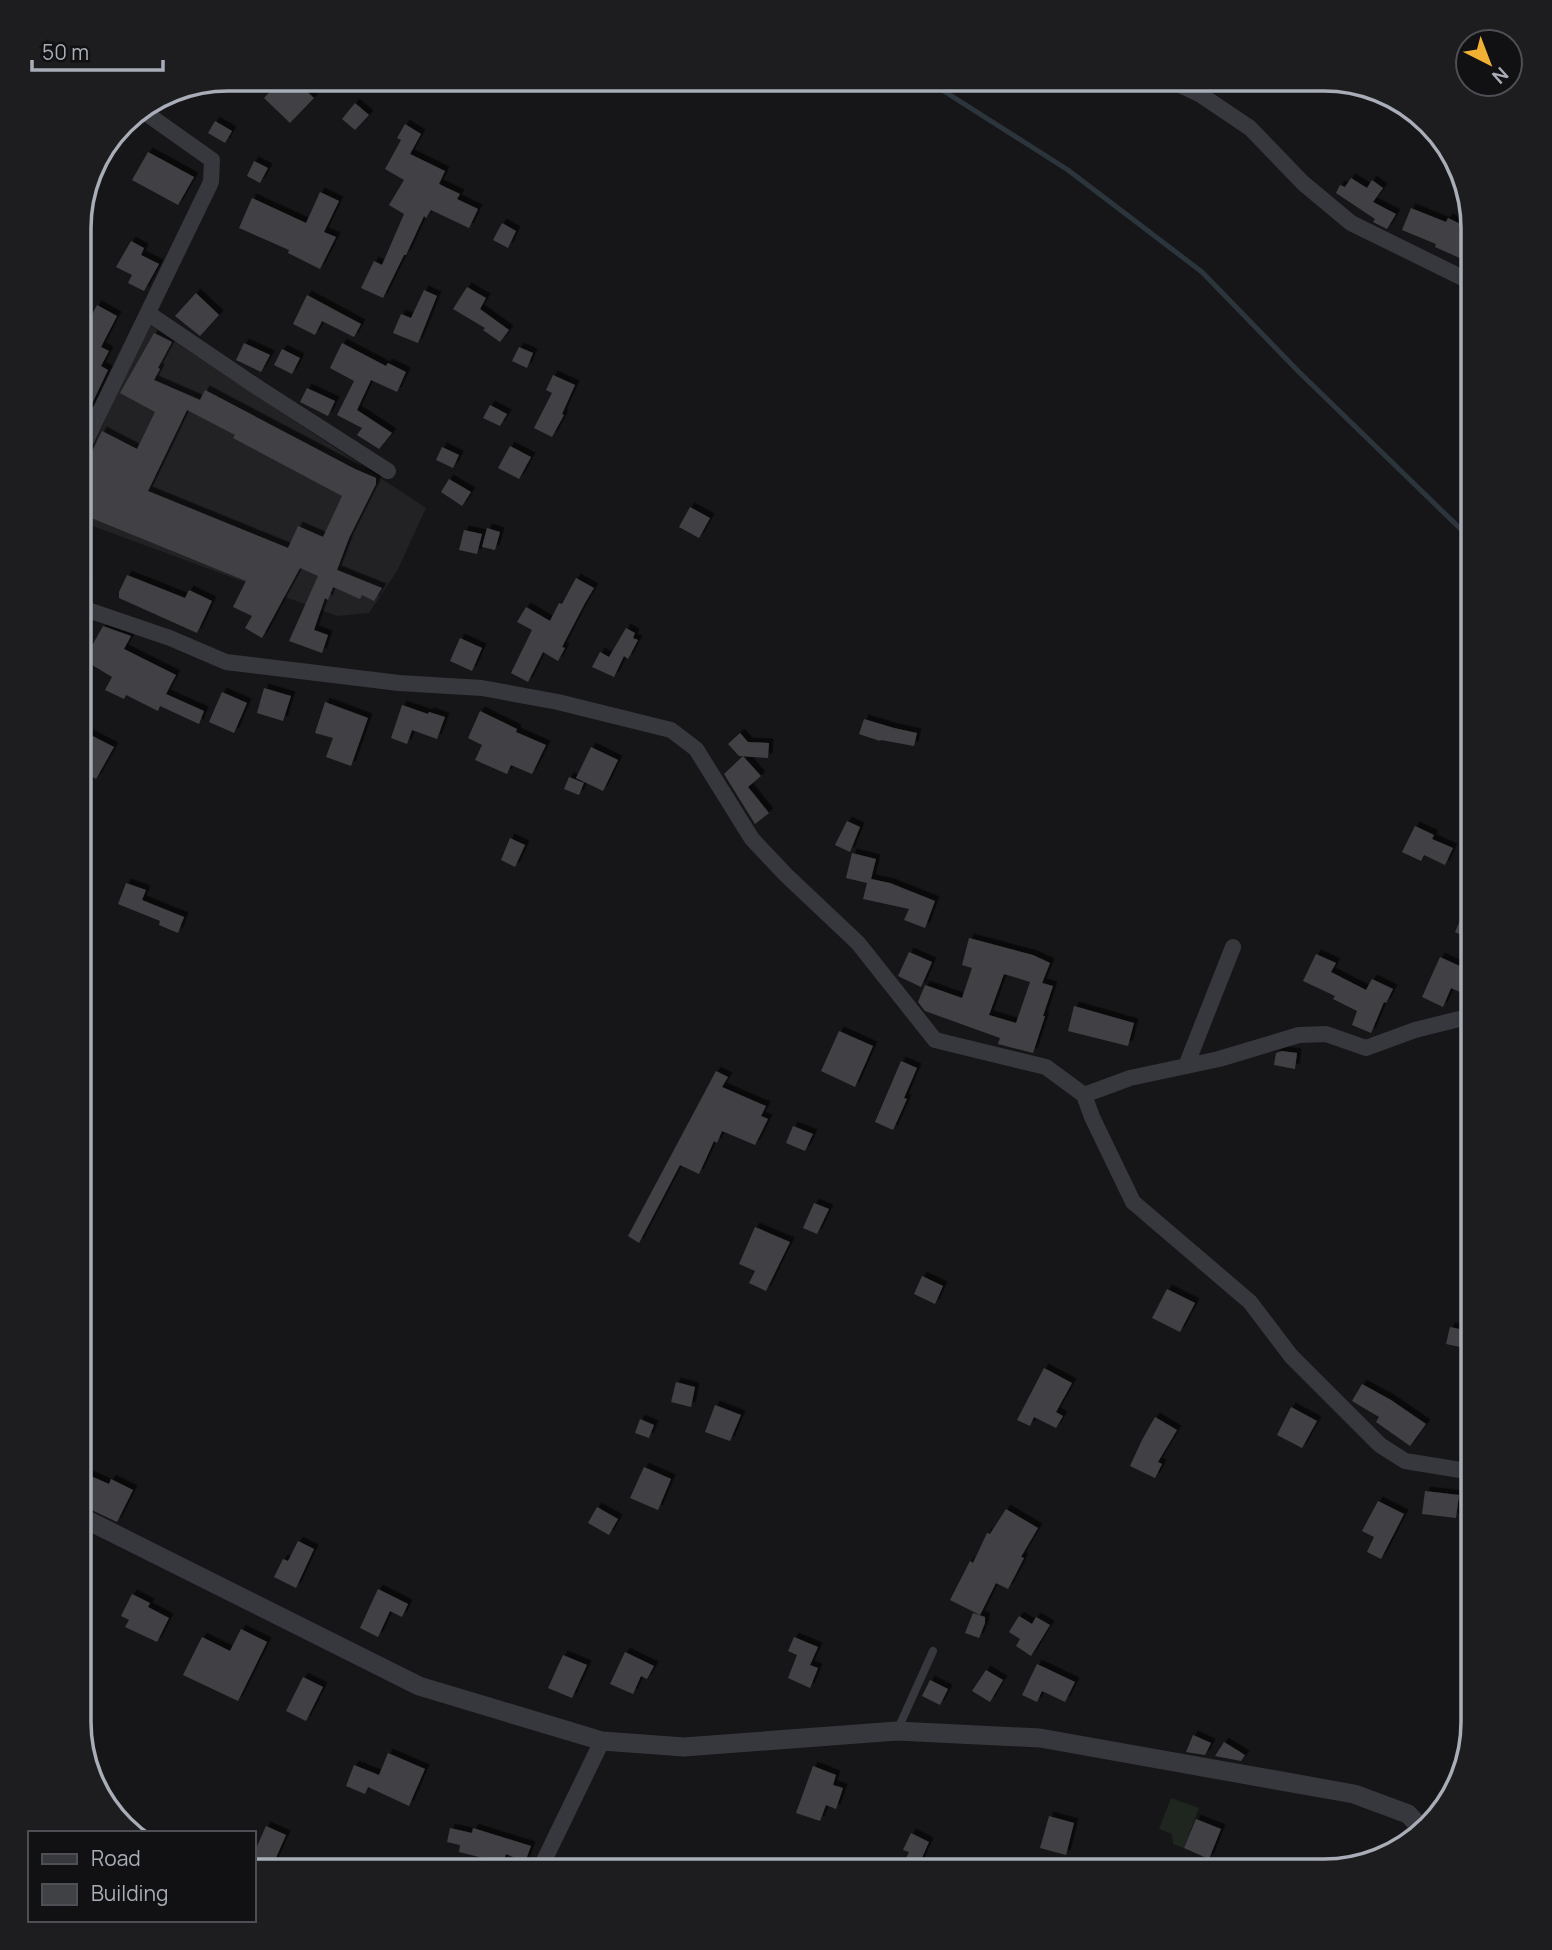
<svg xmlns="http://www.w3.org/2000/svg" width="1552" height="1950" font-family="Manrope,sans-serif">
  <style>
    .built { fill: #222225 }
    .green { fill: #1e261f }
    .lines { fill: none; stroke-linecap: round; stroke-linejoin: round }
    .stream { stroke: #2c353c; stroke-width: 5 }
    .building { fill: #404145; fill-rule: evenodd; filter: url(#shadow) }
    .service { stroke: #37383d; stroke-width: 8 }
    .minor { stroke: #37383d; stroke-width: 16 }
    .tertiary { stroke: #37383d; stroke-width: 19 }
    .rim { fill: none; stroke: #a8adb8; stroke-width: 3.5 }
  </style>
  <defs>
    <filter id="shadow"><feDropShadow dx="4.5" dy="-4.5" stdDeviation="0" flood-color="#0009"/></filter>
  </defs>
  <rect width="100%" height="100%" fill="#161618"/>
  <!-- built -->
  <polygon class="built" points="148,324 426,508 397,571 369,613 337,616 79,521 79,479"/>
  <!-- green -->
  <polygon class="green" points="1171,1798 1199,1808 1184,1848 1173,1844 1172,1834 1159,1829"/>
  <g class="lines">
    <!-- stream -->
    <polyline class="stream" points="925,79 1068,170 1202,272 1298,371 1473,541"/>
  </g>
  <!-- building -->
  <g class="building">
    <polygon points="282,79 293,79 314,98 290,123 264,98"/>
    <polygon points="355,103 369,115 355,130 342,119"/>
    <polygon points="215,121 232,131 225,143 208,133"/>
    <polygon points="405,124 421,134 410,154 445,171 439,184 460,194 457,199 478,209 469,228 431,210 426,218 424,216 406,255 404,255 383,298 361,288 374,261 382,265 404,214 389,205 404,180 385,169 401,140 397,138"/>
    <polygon points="148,152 194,177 178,205 132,180"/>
    <polygon points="254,161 268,168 260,183 247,176"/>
    <polygon points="1351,178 1367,188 1372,180 1383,188 1373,202 1396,214 1387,229 1373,222 1375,219 1336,193 1340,185 1345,187"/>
    <polygon points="320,192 339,201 324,232 336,237 320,269 288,253 289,250 239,228 252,198 306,223"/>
    <polygon points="1411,208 1446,222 1448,218 1473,230 1473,264 1435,247 1436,244 1402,230"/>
    <polygon points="502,223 516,231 508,248 493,240"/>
    <polygon points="131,241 144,248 141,255 159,264 144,291 128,283 132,275 116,267"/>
    <polygon points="467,287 486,298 480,309 509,330 500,342 483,330 485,328 453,309"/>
    <polygon points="424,290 437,296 418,343 393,333 401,314 411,318"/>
    <polygon points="196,293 219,315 200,336 175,316"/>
    <polygon points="307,295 361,324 354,337 322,321 315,335 293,324"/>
    <polygon points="97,305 117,316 101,347 109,351 101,366 108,370 79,431 79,356 84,347 81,345 91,326 87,324"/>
    <path d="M154,333L172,342L158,368L160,369L154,380L200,400L205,390L355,469L376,478V484L349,538L337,570L382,588L374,601L362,595L360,599L333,587L328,600L325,598L314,630L328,635L322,653L289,641L318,576L300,568L262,638L245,628L252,616L233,607L246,581L79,513V465L84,464L88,460L102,431L137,449L155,412L120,393ZM187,410L235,435L233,438L342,496L323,537L298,526L288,548L148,491Z"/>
    <polygon points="244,343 270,355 261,372 236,360"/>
    <polygon points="342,343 386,366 388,363 406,372 397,392 371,380 357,410 392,433 379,449 357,435 362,428 337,415 354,381 330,368"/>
    <polygon points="519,347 533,353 527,368 512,361"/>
    <polygon points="282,349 300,358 292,374 274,365"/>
    <polygon points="553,375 575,385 562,414 564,415 552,437 534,428 552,393 546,390"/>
    <polygon points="307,388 335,401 328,416 300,402"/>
    <polygon points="490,405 507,414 500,426 483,418"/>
    <polygon points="510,446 531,457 519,479 498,468"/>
    <polygon points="442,447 459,455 453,468 436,460"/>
    <polygon points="449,479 471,492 462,506 441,492"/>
    <polygon points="690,507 710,518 699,538 679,527"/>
    <polygon points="487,528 500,532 495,550 482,547"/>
    <polygon points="464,530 482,534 477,554 459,550"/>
    <polygon points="127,575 185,598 189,590 212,601 197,633 119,598 119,592"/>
    <polygon points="576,578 594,588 585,603 562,647 565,648 558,661 543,652 528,682 511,673 532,630 517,622 526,607 550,621 559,603 562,604"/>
    <polygon points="103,626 131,636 124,649 176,675 166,694 204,711 199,724 160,706 158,711 126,695 124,699 105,690 112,677 84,660"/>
    <polygon points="626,628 635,633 633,638 638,640 628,659 624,656 614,677 592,667 600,652 609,657"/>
    <polygon points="460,638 482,648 472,671 450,661"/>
    <polygon points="264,688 291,696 283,721 257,713"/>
    <polygon points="222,692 247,703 234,733 209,722"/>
    <polygon points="325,702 368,718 351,766 326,757 333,738 315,733"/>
    <polygon points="402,705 428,714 429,712 445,717 437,739 412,730 407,744 391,738"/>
    <polygon points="480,711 517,729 516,732 546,745 532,774 511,765 507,774 475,760 482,745 468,738"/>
    <polygon points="864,719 894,728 917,733 914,746 881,740 880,741 859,734"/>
    <polygon points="79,729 114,747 96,779 79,769"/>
    <polygon points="740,733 748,742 769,743 768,758 739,756 728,744"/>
    <polygon points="591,747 618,760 603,791 576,778"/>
    <polygon points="743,756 761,776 748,787 769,813 755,824 724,774"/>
    <polygon points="569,777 584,783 579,795 564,789"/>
    <polygon points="847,821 860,827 850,852 835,845"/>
    <polygon points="1415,826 1434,835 1432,839 1453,848 1445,865 1424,855 1421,861 1402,852"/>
    <polygon points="510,838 525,845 515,867 501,860"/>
    <polygon points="852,853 876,859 871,879 890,883 935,901 925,928 904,920 909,909 863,899 867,883 846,878"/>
    <polygon points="126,883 146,890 142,900 184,917 178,933 159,925 160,921 118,904"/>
    <polygon points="1473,891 1473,940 1455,932"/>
    <path d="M969,938L1033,955L1050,963L1042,983L1053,986L1043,1016H1045L1033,1053L998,1044L1000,1038L925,1011L918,1002L925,985L962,998L972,968L962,965ZM1004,974L1030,982L1016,1023L989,1015Z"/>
    <polygon points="909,952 932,962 921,987 898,976"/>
    <polygon points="1316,954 1336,963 1331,972 1366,990 1372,979 1393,989 1386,1003 1384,1002 1371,1033 1352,1025 1357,1011 1333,999 1335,996 1303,981"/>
    <polygon points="1440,957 1473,972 1473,998 1451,988 1443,1007 1422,997"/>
    <polygon points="1074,1006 1134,1023 1128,1046 1068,1031"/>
    <polygon points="839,1031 873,1046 855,1087 821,1071"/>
    <polygon points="1282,1051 1297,1053 1295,1069 1274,1065 1276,1053"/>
    <polygon points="901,1061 917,1068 904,1098 907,1099 893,1130 875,1122"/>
    <polygon points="716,1071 728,1077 722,1087 766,1106 761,1116 768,1119 755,1145 722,1131 717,1143 714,1141 699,1174 680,1165 639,1243 628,1236"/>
    <polygon points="793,1126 813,1134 805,1151 786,1143"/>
    <polygon points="814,1203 829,1209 817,1234 803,1228"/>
    <polygon points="755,1227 790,1242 766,1291 749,1283 755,1271 739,1264"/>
    <polygon points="922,1276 943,1286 935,1304 914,1294"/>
    <polygon points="1167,1289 1195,1303 1180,1332 1152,1318"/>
    <polygon points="1450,1327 1464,1330 1460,1347 1446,1344"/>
    <polygon points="1044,1368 1072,1383 1056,1412 1063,1416 1056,1428 1034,1417 1030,1426 1017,1420"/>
    <polygon points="676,1382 695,1387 691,1407 671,1402"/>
    <polygon points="1362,1384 1391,1400 1426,1424 1410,1446 1376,1422 1379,1417 1352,1401"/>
    <polygon points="715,1405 741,1415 730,1441 705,1432"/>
    <polygon points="1291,1407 1317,1421 1302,1448 1277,1435"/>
    <polygon points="1155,1417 1177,1430 1158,1462 1162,1464 1155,1478 1130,1466 1142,1440"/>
    <polygon points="640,1419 654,1425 649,1438 635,1433"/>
    <polygon points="644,1467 671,1479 658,1510 630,1498"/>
    <polygon points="86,1474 109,1484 111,1479 133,1490 117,1522 79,1504 79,1478 83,1480"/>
    <polygon points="1425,1491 1459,1495 1456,1518 1422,1514"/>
    <polygon points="1378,1501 1404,1514 1381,1559 1367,1552 1374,1537 1362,1531"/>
    <polygon points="597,1507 618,1519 609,1535 588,1523"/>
    <polygon points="1006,1509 1038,1528 1021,1557 1024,1558 1008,1589 996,1583 980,1615 950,1600 970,1561 973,1563 987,1533 990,1534"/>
    <polygon points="298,1541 314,1549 296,1588 274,1577 283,1559 288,1561"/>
    <polygon points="378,1589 408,1604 402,1617 390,1611 378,1637 360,1628"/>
    <polygon points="132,1594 150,1603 148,1607 169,1618 157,1642 125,1627 129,1620 121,1616"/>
    <polygon points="973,1613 985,1617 985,1623 979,1638 965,1633"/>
    <polygon points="1019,1616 1032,1624 1036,1617 1050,1625 1031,1656 1016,1646 1020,1639 1009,1632"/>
    <polygon points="241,1629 267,1642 238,1701 183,1675 202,1637 230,1651"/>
    <polygon points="794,1637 818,1647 810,1665 818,1668 810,1688 788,1678 797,1655 788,1651"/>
    <polygon points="625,1652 654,1666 647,1679 641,1676 633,1694 610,1684"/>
    <polygon points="563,1655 587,1665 572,1698 548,1688"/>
    <polygon points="1037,1664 1075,1682 1065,1702 1042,1691 1037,1702 1022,1695"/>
    <polygon points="986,1670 1003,1680 990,1702 972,1691"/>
    <polygon points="303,1677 323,1687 306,1721 286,1711"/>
    <polygon points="930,1680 948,1689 940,1705 922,1696"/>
    <polygon points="1193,1735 1211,1743 1205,1755 1186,1752"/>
    <polygon points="1224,1742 1245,1755 1241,1761 1215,1756"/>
    <polygon points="388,1753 425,1769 409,1806 368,1787 365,1794 346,1786 354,1765 379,1775"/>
    <polygon points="813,1766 836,1775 833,1785 843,1788 836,1809 826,1805 820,1821 796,1813"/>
    <polygon points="1049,1816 1074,1823 1066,1855 1040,1848"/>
    <polygon points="1196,1819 1221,1829 1209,1859 1184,1848"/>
    <polygon points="266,1826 286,1835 271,1869 254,1861 254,1853"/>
    <polygon points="450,1828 472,1833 473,1828 531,1846 525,1862 506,1854 503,1863 459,1852 460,1845 447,1842"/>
    <polygon points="911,1833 929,1842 916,1871 900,1871 909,1852 903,1850"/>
  </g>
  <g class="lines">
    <!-- service -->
    <polyline class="service" points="897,1731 933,1651"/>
    <!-- minor -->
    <g class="minor">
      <polyline points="1168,79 1201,95 1250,128 1303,183 1351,223 1473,283"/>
      <polyline points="149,314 260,389 388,471"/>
      <polyline points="79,455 211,182 212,160 140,109"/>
      <polyline points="79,607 170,638 226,662 399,683 482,688 558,702 671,730 696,749 752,839 786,875 858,943 935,1040 1046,1067 1084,1095 1092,1117 1133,1202 1250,1302 1291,1356 1380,1445 1405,1461 1473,1472"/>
      <polyline points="1186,1066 1233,947"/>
      <polyline points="1084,1095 1130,1078 1219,1059 1299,1035 1326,1034 1366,1048 1415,1030 1459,1019 1473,1020"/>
      <polyline points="539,1871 602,1741"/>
    </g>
    <!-- tertiary -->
    <polyline class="tertiary" points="79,1516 419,1686 602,1741 684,1747 897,1731 1040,1738 1354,1794 1408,1814 1422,1829"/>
  </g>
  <!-- crop -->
  <path d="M0 0H1552V1950H0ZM228 91H1324A137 137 0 0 1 1461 228V1722A137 137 0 0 1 1324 1859H228A137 137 0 0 1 91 1722V228A137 137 0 0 1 228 91Z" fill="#1d1d20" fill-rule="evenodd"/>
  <path class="rim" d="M228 91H1324A137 137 0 0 1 1461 228V1722A137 137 0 0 1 1324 1859H228A137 137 0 0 1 91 1722V228A137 137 0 0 1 228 91Z"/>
  <!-- legend -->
  <rect x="28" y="1831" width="228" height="91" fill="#111113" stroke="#4d4f55" stroke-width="2"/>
  <rect x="42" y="1854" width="35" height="10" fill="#37383d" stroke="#4d4f55" stroke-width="2"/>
  <text x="91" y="1866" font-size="21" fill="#a8adb8">Road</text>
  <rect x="42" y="1884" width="35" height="21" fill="#404145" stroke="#4d4f55" stroke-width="2"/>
  <text x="91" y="1901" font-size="21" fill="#a8adb8">Building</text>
  <!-- north arrow -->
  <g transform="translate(1489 63) rotate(138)"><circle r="33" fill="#111113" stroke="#4d4f55" stroke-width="2"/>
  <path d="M0-5L12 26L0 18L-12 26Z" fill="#f2b134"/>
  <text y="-10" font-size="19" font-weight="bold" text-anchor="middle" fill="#a8adb8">N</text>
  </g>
  <!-- scale -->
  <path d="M32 60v10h131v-10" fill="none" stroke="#a8adb8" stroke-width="3.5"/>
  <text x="42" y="60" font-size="21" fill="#a8adb8" stroke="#111113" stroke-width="5" paint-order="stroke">50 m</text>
</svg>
